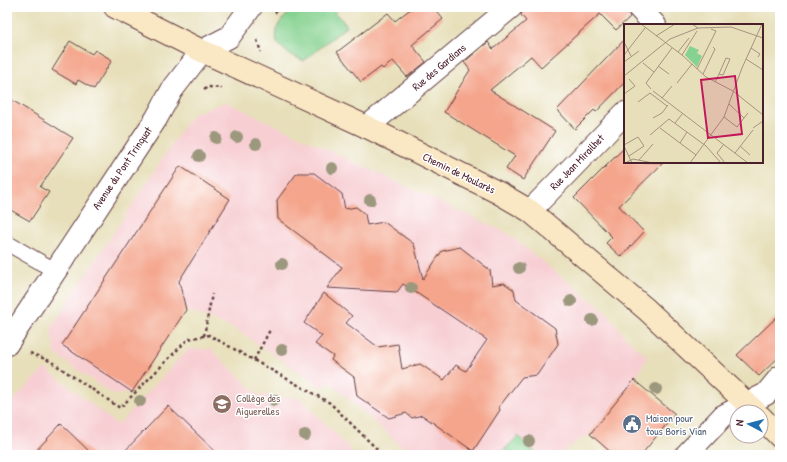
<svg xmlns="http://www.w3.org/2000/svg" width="787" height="462" font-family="'Patrick Hand',sans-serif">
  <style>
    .built { fill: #f7cfd3 }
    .green { fill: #86d290; stroke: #68785e }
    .building { fill: #f4a58c }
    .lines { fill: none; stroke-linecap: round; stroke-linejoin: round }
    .service-casing { stroke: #623c40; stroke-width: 17 }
    .minor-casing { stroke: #623c40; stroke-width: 24 }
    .tertiary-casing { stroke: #623c40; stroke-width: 24 }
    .secondary-casing { stroke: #623c40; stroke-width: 24 }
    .path { stroke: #623c40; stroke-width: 2.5; stroke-dasharray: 3 3; stroke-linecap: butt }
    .service { stroke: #fff; stroke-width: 15 }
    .minor { stroke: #fff; stroke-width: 22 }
    .tertiary { stroke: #fff; stroke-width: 22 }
    .secondary { stroke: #fae7c3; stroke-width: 22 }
    .tree { fill: #9c987e }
    .labels { text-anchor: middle; stroke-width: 3; stroke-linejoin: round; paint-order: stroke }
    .street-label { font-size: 11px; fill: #4a1f2b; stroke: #fff }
    .education-label { font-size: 11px; fill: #785e54; stroke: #fff; text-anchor: start }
    .service-label { font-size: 11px; fill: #4e5e75; stroke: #fff; text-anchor: start }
    .inset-road { fill: none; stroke: #a89280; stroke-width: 1 }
    .view { fill: #c2185b; fill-opacity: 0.15; stroke: #c2185b; stroke-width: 2 }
    .inset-edge { fill: none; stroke: #4a1f2b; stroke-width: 2 }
  </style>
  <rect width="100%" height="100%" fill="#fff"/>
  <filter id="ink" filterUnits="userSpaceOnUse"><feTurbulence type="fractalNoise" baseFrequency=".025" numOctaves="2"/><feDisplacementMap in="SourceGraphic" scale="8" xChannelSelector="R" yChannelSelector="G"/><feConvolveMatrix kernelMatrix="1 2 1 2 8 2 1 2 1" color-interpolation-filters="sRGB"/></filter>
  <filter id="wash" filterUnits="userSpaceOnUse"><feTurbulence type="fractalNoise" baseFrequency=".012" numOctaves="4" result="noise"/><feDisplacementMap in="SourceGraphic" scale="16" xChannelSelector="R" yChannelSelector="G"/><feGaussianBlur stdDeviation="0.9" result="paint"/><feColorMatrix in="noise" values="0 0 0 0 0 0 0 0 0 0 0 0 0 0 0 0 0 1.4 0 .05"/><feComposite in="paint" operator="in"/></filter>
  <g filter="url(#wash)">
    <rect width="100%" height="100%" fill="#e7dfb9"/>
    <!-- built -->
    <g class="built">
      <polygon points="226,102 507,233 608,314 625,337 648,357 634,380 590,434 564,450 560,455 411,455 330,382 321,387 236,329 186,310 132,392 114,395 55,354 51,328 192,114"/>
      <polygon points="188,349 211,349 258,395 300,398 356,455 7,455 7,406 45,368 118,425"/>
    </g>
    <!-- green -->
    <g class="green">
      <path d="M297,7H331L347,26L304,61L289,54L277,43C274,23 282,19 297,7Z"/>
      <polygon points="518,436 538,455 499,455"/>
    </g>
    <g id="blocks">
      <!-- building -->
      <g class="building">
        <polygon points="413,7 433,7 443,19 412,45 426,62 407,77 393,61 383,69 381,67 361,82 337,52 388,13 395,21"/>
        <polygon points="523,7 626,7 630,17 616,30 600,14 541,67 531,56 490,90 555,131 523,180 506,169 515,156 444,112 470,70 464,62 488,42 493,49 526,21 521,15"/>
        <polygon points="625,39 625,82 596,112 594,110 575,129 557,110"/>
        <polygon points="70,41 92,54 95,50 112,60 94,89 78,80 76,84 52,70"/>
        <polygon points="7,97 73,138 40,187 49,192 30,221 7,208"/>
        <polygon points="625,147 625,162 664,162 619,206 644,232 621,257 606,243 612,237 574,198"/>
        <polygon points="180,166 230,199 179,281 186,310 132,392 62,345"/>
        <polygon points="297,173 314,173 342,194 345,209 356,207 365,214 367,225 384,222 414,244 423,279 442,251 460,247 490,270 492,285 504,283 514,290 516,300 555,328 558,344 537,375 522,377 499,407 500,410 473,451 422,415 412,418 406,413 389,418 357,396 354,377 331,360 333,356 315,344 322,336 304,323 324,293 352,316 346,323 378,347 398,344 402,369 420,364 444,380 456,365 466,371 487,340 403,284 397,292 327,288 342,267 278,219 277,200"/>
        <polygon points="780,314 780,356 759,376 737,355"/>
        <polygon points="634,380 675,414 641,455 614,455 590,434"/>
        <polygon points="168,406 219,455 121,455"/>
        <polygon points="61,424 93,455 32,455"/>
      </g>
    </g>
  </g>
  <g filter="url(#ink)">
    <use href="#blocks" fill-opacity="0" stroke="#623c40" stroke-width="1"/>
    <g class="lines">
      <defs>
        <polyline id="service" points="7,243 54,270"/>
        <g id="minor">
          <polyline points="638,7 655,25"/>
          <polyline points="367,127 511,7"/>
          <polyline points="530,211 625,113"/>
          <polyline points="686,455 723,416 766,394 780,377"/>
        </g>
        <polyline id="tertiary" points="7,344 156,119 172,90 202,51 229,37 251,7"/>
        <g id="secondary">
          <polyline points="115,7 202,51 367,127 499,193 530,211 646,309 756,412"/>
          <polyline points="761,417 780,437"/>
        </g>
      </defs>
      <!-- service casing -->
      <use href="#service" class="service-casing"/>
      <!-- minor casing -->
      <use href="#minor" class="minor-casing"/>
      <!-- tertiary casing -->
      <use href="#tertiary" class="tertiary-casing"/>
      <!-- secondary casing -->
      <use href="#secondary" class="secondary-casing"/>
      <!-- path -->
      <g class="path">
        <polyline points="275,13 280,7"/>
        <polyline points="257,40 261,52"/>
        <polyline points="204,90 207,87 222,88"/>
        <polyline points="204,336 212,294"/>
        <polyline points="30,353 50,361 120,408 188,339 209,335 330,403 383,455"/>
        <polyline points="254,360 270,330"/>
      </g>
      <!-- service -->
      <use href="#service" class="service"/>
      <!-- minor -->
      <use href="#minor" class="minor"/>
      <!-- tertiary -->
      <use href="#tertiary" class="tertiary"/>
      <!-- secondary -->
      <use href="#secondary" class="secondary"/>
    </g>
    <!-- trees -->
    <g class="tree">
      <circle cx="237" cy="137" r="6"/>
      <circle cx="216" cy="138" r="6"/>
      <circle cx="256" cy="144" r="6"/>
      <circle cx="199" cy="156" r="6"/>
      <circle cx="332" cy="168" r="6"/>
      <circle cx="370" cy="200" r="6"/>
      <circle cx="282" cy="264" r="6"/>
      <circle cx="519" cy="268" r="6"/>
      <circle cx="411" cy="288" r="6"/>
      <circle cx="571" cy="301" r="6"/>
      <circle cx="592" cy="320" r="6"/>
      <circle cx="282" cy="350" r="6"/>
      <circle cx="656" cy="389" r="6"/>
      <circle cx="274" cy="400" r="6"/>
      <circle cx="140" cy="401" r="6"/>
      <circle cx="305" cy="435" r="6"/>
      <circle cx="529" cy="441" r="6"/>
    </g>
  </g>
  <!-- icons -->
  <defs>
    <symbol id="school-disc" viewBox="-11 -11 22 22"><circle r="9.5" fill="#8d6e63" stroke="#fff"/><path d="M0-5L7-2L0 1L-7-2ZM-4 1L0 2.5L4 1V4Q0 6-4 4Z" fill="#fff"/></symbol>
    <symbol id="civic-disc" viewBox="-11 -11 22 22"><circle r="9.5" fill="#5c6f8a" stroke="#fff"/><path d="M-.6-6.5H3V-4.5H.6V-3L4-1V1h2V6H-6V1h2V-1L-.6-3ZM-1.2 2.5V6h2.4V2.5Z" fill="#fff"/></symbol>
  </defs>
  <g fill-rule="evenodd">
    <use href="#school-disc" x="211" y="393" width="22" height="22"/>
    <use href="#civic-disc" x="621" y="413" width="22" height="22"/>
  </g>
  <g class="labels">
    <!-- street labels -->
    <g class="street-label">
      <text transform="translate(439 67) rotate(-40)" y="4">Rue des Gardians</text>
      <text transform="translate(577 162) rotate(-46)" y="4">Rue Jean Mirailhet</text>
      <text transform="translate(122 168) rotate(-56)" y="4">Avenue du Pont Trinquat</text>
      <text transform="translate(459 173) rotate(26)" y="4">Chemin de Moularès</text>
    </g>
    <!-- education labels -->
    <g class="education-label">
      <text x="236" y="402">Collège des<tspan x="236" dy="13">Aiguerelles</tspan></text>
    </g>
    <!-- service labels -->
    <g class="service-label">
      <text x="646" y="422">Maison pour<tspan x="646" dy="13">tous Boris Vian</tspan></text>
    </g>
  </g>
  <!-- overview -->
  <g transform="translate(624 24)">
    <rect width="139" height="139" fill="#e7dfb9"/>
    <path d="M66,22L75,26L73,29L78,32L73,43L61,31Z" fill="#86d290"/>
    <path class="inset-road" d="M17,0L58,31L82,53L109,67L139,91M68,0L74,4L107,3L139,14M32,12L51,0M0,18L7,32M127,24L136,30L134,33M54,28L65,14M0,31L21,4M58,31L73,7M122,35L139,46M0,38L15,27M19,39L30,48M34,42L45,50M73,45L92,7L87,5M79,50L91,25L89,23M0,52L46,15L74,4M91,58L95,50L102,34L106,35L99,51L95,50M53,59L68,40M27,65L22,59L48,24M29,67L124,139M0,70L11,62L5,55M38,74L48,62M14,78L26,69L43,82M105,80L120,94M100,93L113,103L124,89M29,94L38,89L44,81M51,99L59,89M36,104L72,131M129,104L139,97M26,111L45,95L82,122L97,139M56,119L63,108M100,120L93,129L101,139M0,121L14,113L20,122L5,132M0,122L8,139M116,122L126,131M111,129L129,106M15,136L29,120M3,138L9,135L29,139M66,139L100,93L118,44L138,0"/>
    <path class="view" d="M111,52L118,110L84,114L77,56Z"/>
    <rect width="139" height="139" class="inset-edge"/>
  </g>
  <!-- margin -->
  <rect width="787" height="462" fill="none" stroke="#fff" stroke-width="24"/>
  <!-- north arrow -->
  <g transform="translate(749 424) rotate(277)"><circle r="19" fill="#ffffff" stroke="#b7a5aa"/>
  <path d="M0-3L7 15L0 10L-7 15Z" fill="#1f6fb2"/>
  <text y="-6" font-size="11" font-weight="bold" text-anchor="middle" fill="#4a1f2b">N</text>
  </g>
</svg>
